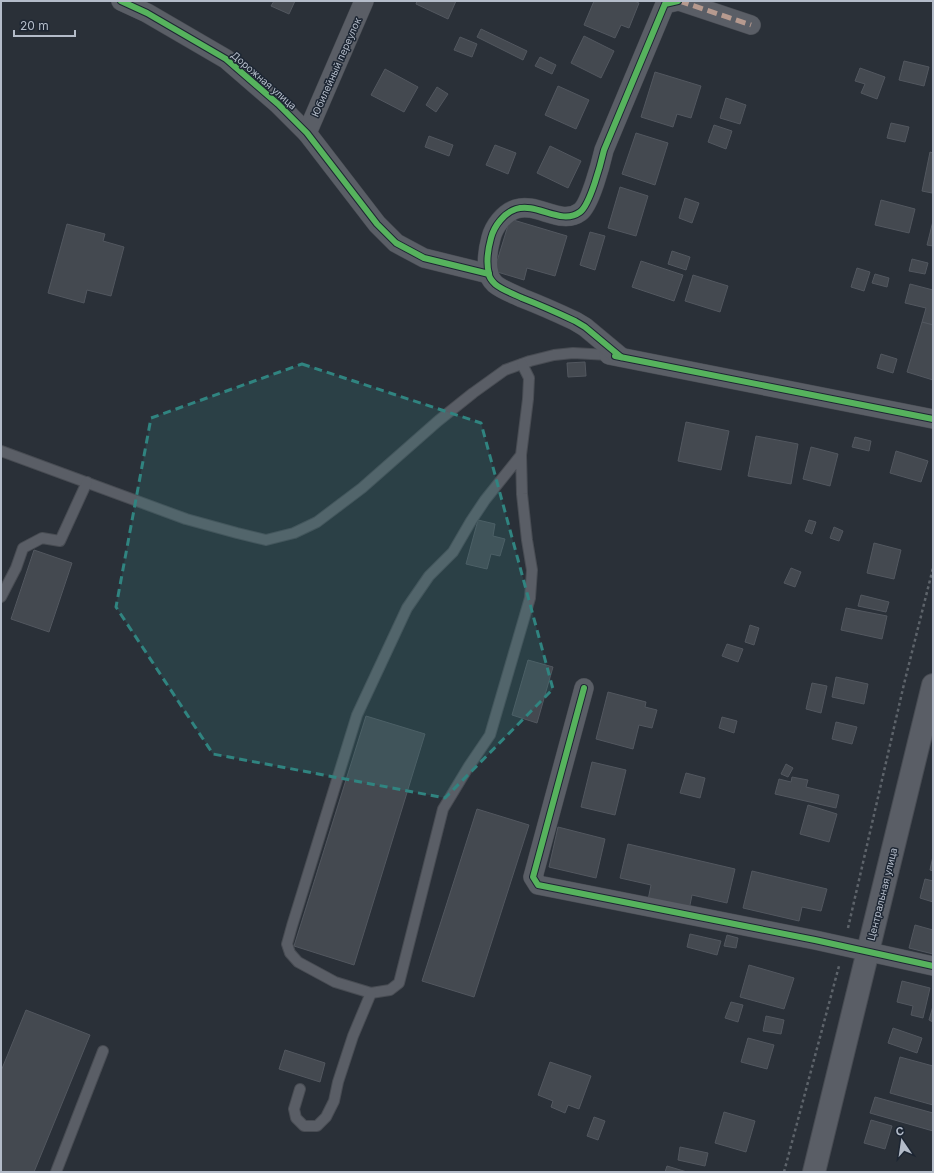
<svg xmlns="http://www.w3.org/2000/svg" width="934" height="1173" font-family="Inter,sans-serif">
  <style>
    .building { fill: #444950; stroke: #52575f }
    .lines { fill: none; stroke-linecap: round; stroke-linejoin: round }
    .service-casing { stroke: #484c53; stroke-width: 12 }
    .minor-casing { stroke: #484c53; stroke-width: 20 }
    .tertiary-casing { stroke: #484c53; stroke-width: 24 }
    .path { stroke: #5d636a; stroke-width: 2.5; stroke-dasharray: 3 3; stroke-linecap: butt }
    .service { stroke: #5a5e66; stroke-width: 10 }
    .minor { stroke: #5a5e66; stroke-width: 19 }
    .tertiary { stroke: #5a5e66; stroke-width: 22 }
    .quiet { stroke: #b69a8f; stroke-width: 5; stroke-dasharray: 10 5; stroke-linecap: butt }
    .cycleway-casing { stroke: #1d2633; stroke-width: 8 }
    .cycleway { stroke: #56b35d; stroke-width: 6 }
    .marked { fill: #308480; fill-opacity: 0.2; stroke: #308480; stroke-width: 3; stroke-dasharray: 8 5; stroke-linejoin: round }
    .labels { text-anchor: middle; stroke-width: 3; stroke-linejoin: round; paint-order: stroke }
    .street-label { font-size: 10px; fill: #b4bcc9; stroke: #1d2633 }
  </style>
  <rect width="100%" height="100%" fill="#2a3038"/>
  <!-- building -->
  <g class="building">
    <polygon points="274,1 295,1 289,14 271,6"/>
    <polygon points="417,1 456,1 448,19 416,4"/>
    <polygon points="594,1 634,1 639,3 629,28 621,25 615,38 584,25"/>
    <polygon points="481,29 527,51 523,60 477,37"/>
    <polygon points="584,36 614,51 601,78 571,63"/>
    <polygon points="460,37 477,44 472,57 454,50"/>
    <polygon points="540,57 556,65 552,74 535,66"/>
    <polygon points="904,61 929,67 924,86 899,80"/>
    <polygon points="860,68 885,77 877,99 861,93 865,84 855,81"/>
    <polygon points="385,69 418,87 404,112 371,95"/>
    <polygon points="655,72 701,86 691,118 677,114 673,127 641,117"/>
    <polygon points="558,86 589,100 576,129 545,115"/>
    <polygon points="437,87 448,94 436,112 426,105"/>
    <polygon points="726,98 746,105 740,124 720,118"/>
    <polygon points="891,123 909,127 905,142 887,138"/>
    <polygon points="714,125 732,131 726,149 708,142"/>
    <polygon points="636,133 668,143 655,185 622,174"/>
    <polygon points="429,136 453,145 449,156 425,147"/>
    <polygon points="495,145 516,153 508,174 486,165"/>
    <polygon points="550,146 581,161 568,188 537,173"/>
    <polygon points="930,152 933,153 932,193 922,191"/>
    <polygon points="620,187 648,196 636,236 608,228"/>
    <polygon points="685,198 699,203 692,223 679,218"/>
    <polygon points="881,200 915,209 909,233 875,225"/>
    <polygon points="510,219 567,236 555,276 527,268 524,280 494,271"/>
    <polygon points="933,221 933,246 927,245"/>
    <polygon points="67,224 105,234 103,241 124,247 111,296 87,290 84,303 48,293"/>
    <polygon points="590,232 605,236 595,270 580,265"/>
    <polygon points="672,251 690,257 686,270 668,264"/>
    <polygon points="912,259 928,263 925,274 909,271"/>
    <polygon points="641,261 683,275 674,301 632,287"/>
    <polygon points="857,268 870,272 864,291 851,287"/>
    <polygon points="875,274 889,278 887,287 872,283"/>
    <polygon points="693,275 728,286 720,312 685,301"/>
    <polygon points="910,284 933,290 933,325 922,322 926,308 905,303"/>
    <polygon points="922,322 933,325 933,380 907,372"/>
    <polygon points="881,354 897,359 893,373 877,368"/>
    <polygon points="585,362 586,376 568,377 567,363"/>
    <polygon points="686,422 729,431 721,470 678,461"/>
    <polygon points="756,436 798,444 791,484 748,476"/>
    <polygon points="855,437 871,441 869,451 852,447"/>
    <polygon points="811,447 838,454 830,486 803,479"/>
    <polygon points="896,451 928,461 921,482 890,473"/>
    <polygon points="478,520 495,524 493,536 505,539 500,556 491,554 487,569 466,564"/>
    <polygon points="809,520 816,522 812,534 805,531"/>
    <polygon points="834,527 843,531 839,541 830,538"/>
    <polygon points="874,543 901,550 894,579 867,573"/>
    <polygon points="34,550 72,563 49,632 11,619"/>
    <polygon points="791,568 801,572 795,587 784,583"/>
    <polygon points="861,595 889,602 886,612 858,606"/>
    <polygon points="846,608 887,616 882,639 841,630"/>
    <polygon points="750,625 759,628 754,645 745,642"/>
    <polygon points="727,644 743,649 738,662 722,656"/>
    <polygon points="528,660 553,667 537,723 512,715"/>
    <polygon points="836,677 868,684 864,704 832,697"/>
    <polygon points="812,683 827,686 821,713 806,709"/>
    <polygon points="608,692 646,702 645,707 657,710 652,728 639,725 633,749 596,739"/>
    <polygon points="366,716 425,734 354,965 294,946"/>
    <polygon points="722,717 737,721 734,733 719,728"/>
    <polygon points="836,722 857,727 852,744 832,739"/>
    <polygon points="592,762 626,770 615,815 581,807"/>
    <polygon points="786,764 793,768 788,777 781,774"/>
    <polygon points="686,773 705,778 700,798 680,793"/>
    <polygon points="792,777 808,780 806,787 839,795 836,808 775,794 779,779 791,782"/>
    <polygon points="808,805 837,814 829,842 800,834"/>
    <polygon points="477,809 529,825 474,997 422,981"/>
    <polygon points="558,827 605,839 596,878 549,867"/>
    <polygon points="628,844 735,869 727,903 692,895 689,910 648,900 651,885 620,878"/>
    <polygon points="933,856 933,871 930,870"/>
    <polygon points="752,871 827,889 821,911 802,907 799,921 743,908"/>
    <polygon points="925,879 933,881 933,902 920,898"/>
    <polygon points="915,925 933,930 933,954 909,948"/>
    <polygon points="690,934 721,941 717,955 687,947"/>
    <polygon points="727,935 738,938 736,948 724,946"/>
    <polygon points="749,965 794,978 784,1009 740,997"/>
    <polygon points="902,981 930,988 923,1018 911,1015 913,1006 897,1002"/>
    <polygon points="731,1002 743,1005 738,1022 725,1018"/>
    <polygon points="933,1006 933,1022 929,1020"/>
    <polygon points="26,1010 90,1035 34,1172 1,1172 1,1071"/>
    <polygon points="766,1016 784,1020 781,1034 763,1031"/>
    <polygon points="893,1028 922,1038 917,1053 888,1043"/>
    <polygon points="748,1038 774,1045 767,1069 741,1062"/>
    <polygon points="285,1050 325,1063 320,1082 279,1069"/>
    <polygon points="900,1057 933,1066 933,1105 890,1093"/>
    <polygon points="550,1062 591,1076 579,1109 568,1105 565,1113 551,1107 553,1101 538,1095"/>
    <polygon points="875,1097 933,1113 933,1131 870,1113"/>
    <polygon points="724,1112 755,1121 746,1152 715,1143"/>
    <polygon points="594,1117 605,1121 598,1140 587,1136"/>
    <polygon points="871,1120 892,1126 885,1149 864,1143"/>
    <polygon points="680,1147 708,1153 705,1166 678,1160"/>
    <polygon points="667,1166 687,1172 665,1172"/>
  </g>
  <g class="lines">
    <defs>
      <g id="service">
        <polyline points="1,451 186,519 237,533 266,540 294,533 317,522 362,488 438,421 473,393 505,370 530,361 554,355 573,353 609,355"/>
        <polyline points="521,455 485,500 471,521 453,552 429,576 407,608 357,715 292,926 287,944 290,953 298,962 335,982 371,993 390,990 399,983 443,809 469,766 490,735 530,598 532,570 527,540 522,494 521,455 528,399 529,378 522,364"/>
        <polyline points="1,597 16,568 23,548 42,538 60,541 87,482"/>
        <polyline points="300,1089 294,1109 296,1118 304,1126 317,1126 326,1117 334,1101 338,1082 353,1036 371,993"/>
        <polyline points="56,1172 103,1051"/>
      </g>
      <g id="minor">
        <polyline points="121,1 147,13 226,59 278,104 307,133 377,224 396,243 424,258 489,274"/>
        <polyline points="679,1 751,25"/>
        <polyline points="307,133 364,1"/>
        <polyline points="609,355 933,419"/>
        <path d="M621,357L585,327L575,321C558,313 540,305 522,298C514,294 502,290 495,284C493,282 489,277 489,274C486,263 488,249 491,238C494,226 504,213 516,209C537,202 561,226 580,212C590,205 601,163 604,150L665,4L678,1"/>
        <polyline points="584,688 533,877 538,885 815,940 933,966"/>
      </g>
      <polyline id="tertiary" points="814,1172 933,685"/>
    </defs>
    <!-- service casing -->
    <use href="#service" class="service-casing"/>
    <!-- minor casing -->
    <use href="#minor" class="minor-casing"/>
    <!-- tertiary casing -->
    <use href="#tertiary" class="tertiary-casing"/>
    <!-- path -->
    <g class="path">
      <polyline points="848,928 904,684 933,568"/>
      <polyline points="784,1172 839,966"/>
    </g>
    <!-- service -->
    <use href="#service" class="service"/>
    <!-- minor -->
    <use href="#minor" class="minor"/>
    <!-- tertiary -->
    <use href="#tertiary" class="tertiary"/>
    <!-- quiet -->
    <polyline class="quiet" points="679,1 751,25"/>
    <defs>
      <g id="cycleway">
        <polyline points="121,1 147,13 226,59 278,104 307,133 377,224 396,243 424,258 489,274"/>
        <polyline points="615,356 933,419"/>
        <path d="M621,357L585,327L575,321C558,313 540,305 522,298C514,294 502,290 495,284C493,282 489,277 489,274C486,263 488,249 491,238C494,226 504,213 516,209C537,202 561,226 580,212C590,205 601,163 604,150L665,4L678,1"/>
        <polyline points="584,688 533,877 538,885 815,940 933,966"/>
      </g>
    </defs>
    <!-- cycleway casing -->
    <use href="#cycleway" class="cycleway-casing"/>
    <!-- cycleway -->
    <use href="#cycleway" class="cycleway"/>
  </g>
  <!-- marked area -->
  <path class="marked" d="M302,364L481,423L553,689L445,798L213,754L116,607L151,418Z"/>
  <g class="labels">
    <!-- street labels -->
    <g class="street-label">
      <text transform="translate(336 67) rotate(-66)" y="4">Юбилейный переулок</text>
      <text transform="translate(264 80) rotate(41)" y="4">Дорожная улица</text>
      <text transform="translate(882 894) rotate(-76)" y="4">Центральная улица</text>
    </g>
  </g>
  <!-- border -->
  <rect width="934" height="1173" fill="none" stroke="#b4bcc9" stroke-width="4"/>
  <!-- north arrow -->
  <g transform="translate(902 1141) rotate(347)" stroke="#1d2633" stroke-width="3" paint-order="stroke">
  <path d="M0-3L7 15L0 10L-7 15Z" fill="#b4bcc9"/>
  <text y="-6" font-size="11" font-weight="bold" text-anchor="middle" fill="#b4bcc9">С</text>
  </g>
  <!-- scale -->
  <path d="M14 30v6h61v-6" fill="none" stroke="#b4bcc9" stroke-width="2"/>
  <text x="20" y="30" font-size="12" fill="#b4bcc9" stroke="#1d2633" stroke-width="3" paint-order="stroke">20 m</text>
</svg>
